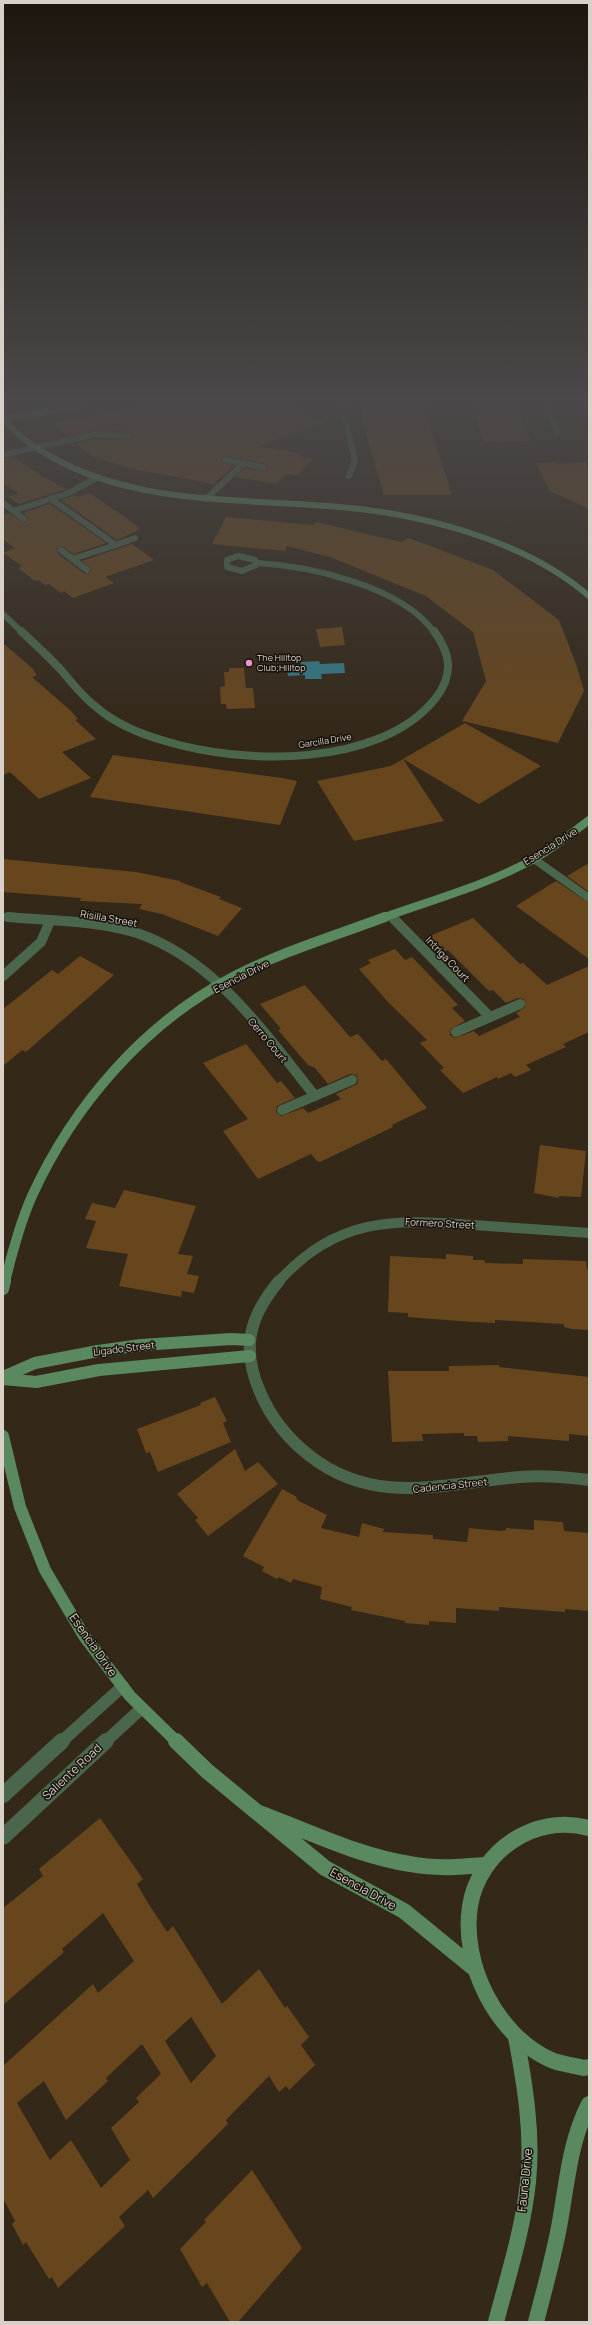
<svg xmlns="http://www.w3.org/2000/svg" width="592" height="2325" font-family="Manrope,sans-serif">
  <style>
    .water { fill: #347a87 }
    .building { fill: #67461d; fill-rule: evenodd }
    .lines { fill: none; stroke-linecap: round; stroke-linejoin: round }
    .street-far4 { stroke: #4a674d; stroke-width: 6 }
    .street-far3 { stroke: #4a674d; stroke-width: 8 }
    .street-far2 { stroke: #4a674d; stroke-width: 10 }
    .street-far1 { stroke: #4a674d; stroke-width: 12 }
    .street { stroke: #4a674d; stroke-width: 16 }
    .secondary-far4 { stroke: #5a895f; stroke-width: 6 }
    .secondary-far3 { stroke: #5a895f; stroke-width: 8 }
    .secondary-far2 { stroke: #5a895f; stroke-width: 10 }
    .secondary-far1 { stroke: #5a895f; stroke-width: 12 }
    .secondary { stroke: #5a895f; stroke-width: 16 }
    .poi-dot { fill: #f690d1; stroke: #17120b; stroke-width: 1.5 }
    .labels { text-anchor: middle; stroke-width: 3; stroke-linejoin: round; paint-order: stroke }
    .far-poi-label { font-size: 9px; fill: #d9d1c8; stroke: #17120b; text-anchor: start }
    .far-street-label { font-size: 9px; fill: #d9d1c8; stroke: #17120b }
    .street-label { font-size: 10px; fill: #d9d1c8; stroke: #17120b }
    .near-street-label { font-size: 12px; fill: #d9d1c8; stroke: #17120b }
  </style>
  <rect width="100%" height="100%" fill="#342819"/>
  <!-- water -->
  <polygon class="water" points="319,661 320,664 344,663 345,673 321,674 322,679 305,679 305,675 288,676 286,665 301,665 301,662"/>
  <!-- building -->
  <g class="building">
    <polygon points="152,405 289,405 326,423 258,446 302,454 300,456 313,459 297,476 286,474 276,484 235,477 245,468 264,471 267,465 264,463 226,456 221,457 222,463 234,466 213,484 129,468 91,456 76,443 96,439 129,440 133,437 131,432 96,430 67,436 53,423"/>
    <polygon points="362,405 426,405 426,413 452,495 384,495 361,416"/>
    <polygon points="472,405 516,405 530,441 484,442"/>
    <polygon points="14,457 42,476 66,489 19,504 8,497 19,493 3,484 3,459"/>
    <polygon points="558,462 559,464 585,462 589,468 589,509 550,491 536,463"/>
    <polygon points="90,493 140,528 137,529 139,530 117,540 61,500 75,495 78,497"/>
    <polygon points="50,504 106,543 73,554 62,546 57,548 58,554 85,574 90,573 91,569 82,561 132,544 154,560 105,577 114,583 73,598 64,591 61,593 49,584 45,585 38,580 35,581 18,568 22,566 3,553 14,548 3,539 3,515 8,513 25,523 28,518 23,513"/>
    <polygon points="226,517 313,525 317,522 401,542 409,538 493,570 559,620 576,664 584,691 558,743 462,721 486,681 473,632 426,596 330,557 287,546 285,551 212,544"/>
    <polygon points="342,627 345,645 320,647 316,629"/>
    <polygon points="3,643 32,668 37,675 32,677 71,711 78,719 75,720 96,739 62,752 91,778 39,799 10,772 3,775"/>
    <polygon points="229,668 244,668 246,688 253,688 255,708 227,709 226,704 221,704 220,687 225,686 224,672 229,672"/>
    <polygon points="465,723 541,766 479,804 403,759 444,821 354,841 317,781 391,766"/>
    <polygon points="113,755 282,778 297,781 280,825 90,797"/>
    <polygon points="3,859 136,872 180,881 180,882 221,897 219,899 242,908 218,936 162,914 139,909 142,904 80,901 81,898 3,892"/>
    <polygon points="589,863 589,892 567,876"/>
    <polygon points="556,881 589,903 589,959 516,906"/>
    <polygon points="473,918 520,964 523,963 547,985 589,966 589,1032 563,1044 566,1047 526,1065 531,1070 515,1077 511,1073 498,1079 497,1077 463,1093 440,1070 444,1068 420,1043 427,1040 388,1002 359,969 371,963 368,960 395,949 405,960 412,957 458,1005 452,1008 465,1021 451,1029 450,1035 455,1038 474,1031 479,1036 520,1017 516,1013 525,1007 524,999 518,998 506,1003 493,990 489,991 448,950 445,951 430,936"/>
    <polygon points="80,956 114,975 26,1052 22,1050 3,1066 3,1009 52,970 58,974"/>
    <polygon points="305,985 350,1037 358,1034 382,1061 386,1059 427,1108 392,1125 393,1127 320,1162 317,1161 311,1154 258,1179 223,1131 248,1119 203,1063 246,1044 277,1083 281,1081 295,1098 277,1106 276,1112 281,1116 303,1108 308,1113 341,1099 336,1094 357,1084 358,1080 356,1075 350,1074 328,1084 315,1068 308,1065 278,1030 281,1029 260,1004"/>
    <polygon points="540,1145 586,1151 581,1197 559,1196 559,1198 534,1193"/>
    <polygon points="124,1190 196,1206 178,1254 193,1256 187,1274 199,1276 194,1293 182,1291 181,1297 119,1286 128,1254 86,1248 96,1221 85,1219 92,1203 115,1208"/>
    <polygon points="446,1254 473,1256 473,1260 484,1260 485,1263 523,1264 523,1259 586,1261 587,1269 589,1269 589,1330 572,1329 564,1327 564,1324 495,1320 495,1323 472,1322 408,1317 408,1313 388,1312 390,1256 446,1259"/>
    <polygon points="499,1365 499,1367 589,1377 589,1436 569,1434 569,1441 508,1436 508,1441 478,1442 477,1436 464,1436 464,1433 422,1434 423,1441 392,1442 388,1371 449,1371 449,1366"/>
    <polygon points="215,1397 227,1421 223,1423 231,1442 158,1472 150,1452 146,1453 137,1429 201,1405 200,1403"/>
    <polygon points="235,1449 245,1471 258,1462 278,1484 208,1536 195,1520 198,1518 177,1494"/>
    <polygon points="282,1489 297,1497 296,1498 299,1501 327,1515 321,1528 359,1537 362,1523 384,1529 383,1532 433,1535 433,1539 467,1542 469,1528 500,1531 506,1530 506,1528 534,1530 534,1520 563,1522 564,1531 589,1533 589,1611 565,1609 565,1612 499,1607 499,1611 456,1608 456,1623 429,1621 429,1625 405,1623 405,1621 351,1610 352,1607 320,1599 322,1587 293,1579 291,1583 279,1577 277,1579 262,1571 264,1567 243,1556"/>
    <path d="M100,1818L143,1879L137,1884L148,1903L167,1932L173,1926L222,2004L259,1969L285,2008L287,2006L309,2037L301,2045L315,2065L289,2090L286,2086L279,2092L269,2076L226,2120L228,2124L153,2198L148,2190L119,2217L125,2226L58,2288L52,2277L49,2279L26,2242L23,2245L12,2224L15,2221L3,2198V2066L93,1984L98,1993L134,1961L103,1913L62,1949L64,1952L3,2005V1908L43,1876L39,1869ZM191,2017L216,2056L191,2083L165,2041ZM142,2044L161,2074L136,2098L139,2102L111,2128L130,2160L101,2188L71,2140L50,2160L17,2103L44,2081L66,2120L108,2081L106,2078Z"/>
    <polygon points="252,2170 302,2248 238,2322 230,2322 207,2283 202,2287 180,2249 206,2222 204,2220"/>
  </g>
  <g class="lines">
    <!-- street-far4 -->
    <g class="street-far4">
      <polyline points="342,405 355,461 349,476"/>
      <polyline points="547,405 557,432"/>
      <polyline points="3,455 96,434 129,436"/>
      <polyline points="225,460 263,467"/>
      <polyline points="51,499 116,545 72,559"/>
      <polyline points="206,499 244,463"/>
      <polyline points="3,503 24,519"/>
      <polyline points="13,511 69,493 98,477"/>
      <polyline points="116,545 135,538"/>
      <polyline points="61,550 87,570"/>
      <polygon points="238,556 255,560 256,565 242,571 227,567 227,560"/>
      <path d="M257,563C310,566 401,586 434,632"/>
      <polyline points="3,614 22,632"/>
    </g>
    <!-- street-far3 -->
    <g class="street-far3">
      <path d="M21,631C35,644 49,657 62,671C72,683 82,696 95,706C114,723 140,734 165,741C243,765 379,768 435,699C454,675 451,654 434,631"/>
      <polyline points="534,859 589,898"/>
      <polyline points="391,916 393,918"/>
      <polyline points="3,917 20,918"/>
    </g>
    <!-- street-far2 -->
    <g class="street-far2">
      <path d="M8,917C50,921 96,920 137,933C216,960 265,1034 315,1096"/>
      <polyline points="392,917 490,1017"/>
      <polyline points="3,976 41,942 50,921"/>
      <polyline points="456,1032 520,1004"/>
      <polyline points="282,1110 352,1080"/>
      <path d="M278,1282C338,1217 392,1219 473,1225C512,1228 550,1230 589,1233"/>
    </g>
    <!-- street-far1 -->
    <g class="street-far1">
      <path d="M279,1281C249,1317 241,1348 260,1392C271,1418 288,1439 310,1456C375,1507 445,1483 520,1477C543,1475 566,1477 589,1480"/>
      <polyline points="61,1742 123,1686"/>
      <polyline points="105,1742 142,1708"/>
    </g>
    <!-- street -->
    <g class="street">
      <polyline points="3,1795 62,1741"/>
      <polyline points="3,1837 106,1741"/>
    </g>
    <!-- secondary-far4 -->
    <g class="secondary-far4">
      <path d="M3,419C11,427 19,436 28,442C115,505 227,498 328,506C415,512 522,538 589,596"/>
      <polyline points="3,419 82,405"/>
    </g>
    <!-- secondary-far3 -->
    <path class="secondary-far3" d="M382,918C432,900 487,885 534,859C553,848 571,834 589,820"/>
    <!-- secondary-far2 -->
    <path class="secondary-far2" d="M5,1282C12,1253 20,1223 32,1196C73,1106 144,1023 233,977C281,952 334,936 385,917"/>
    <!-- secondary-far1 -->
    <g class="secondary-far1">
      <polyline points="3,1289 5,1281"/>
      <polyline points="3,1377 35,1363 98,1351 141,1345 231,1339 249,1340"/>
      <polyline points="3,1379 36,1382 99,1370 250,1356"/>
      <polyline points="3,1436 20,1507 45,1570 84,1636 130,1696 177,1742"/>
    </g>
    <!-- secondary -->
    <g class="secondary">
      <polyline points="176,1741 207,1771 325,1868 404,1911 475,1969"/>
      <path d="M259,1813C308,1831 358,1856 410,1864C436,1869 461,1867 487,1865"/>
      <path d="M589,1828C535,1813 479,1851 470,1906C461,1964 496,2034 549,2059C559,2064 573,2065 584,2068L589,2067"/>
      <path d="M496,2322C508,2276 523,2230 528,2182C533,2134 525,2085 516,2037"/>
      <path d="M536,2322C544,2291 553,2259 559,2227C567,2185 569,2143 589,2104"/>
    </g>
  </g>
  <!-- sky -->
  <linearGradient id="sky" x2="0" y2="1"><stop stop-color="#1d160e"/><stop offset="0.55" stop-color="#4a4849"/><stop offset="1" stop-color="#4a4849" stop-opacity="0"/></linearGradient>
  <rect width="592" height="730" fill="url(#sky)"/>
  <!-- markers -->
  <circle class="poi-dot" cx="249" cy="663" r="4"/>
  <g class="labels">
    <!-- far-poi labels -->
    <g class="far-poi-label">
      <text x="257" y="661">The Hilltop<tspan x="257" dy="10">Club;Hilltop</tspan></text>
    </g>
    <!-- far-street labels -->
    <g class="far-street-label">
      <text transform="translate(325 741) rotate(-9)" y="3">Garcilla Drive</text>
    </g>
    <!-- street labels -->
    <g class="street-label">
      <text transform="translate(550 846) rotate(-32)" y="4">Esencia Drive</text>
      <text transform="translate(109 918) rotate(10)" y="4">Risilla Street</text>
      <text transform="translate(448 959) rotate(46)" y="4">Intriga Court</text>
      <text transform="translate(241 976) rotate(-27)" y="4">Esencia Drive</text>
      <text transform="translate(268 1040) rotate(50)" y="4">Cerro Court</text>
      <text transform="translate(440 1223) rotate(3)" y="4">Formero Street</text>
      <text transform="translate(124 1348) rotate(-7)" y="4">Ligado Street</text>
      <text transform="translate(450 1485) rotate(-6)" y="4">Cadencia Street</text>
    </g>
    <!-- near-street labels -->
    <g class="near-street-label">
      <text transform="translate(93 1645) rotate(55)" y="4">Esencia Drive</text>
      <text transform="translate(72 1772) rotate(-43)" y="4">Saliente Road</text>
      <text transform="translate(363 1889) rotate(29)" y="4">Esencia Drive</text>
      <text transform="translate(525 2180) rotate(-84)" y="4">Fauna Drive</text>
    </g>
  </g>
  <!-- border -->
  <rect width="592" height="2325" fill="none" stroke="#d9d1c8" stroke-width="8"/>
</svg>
